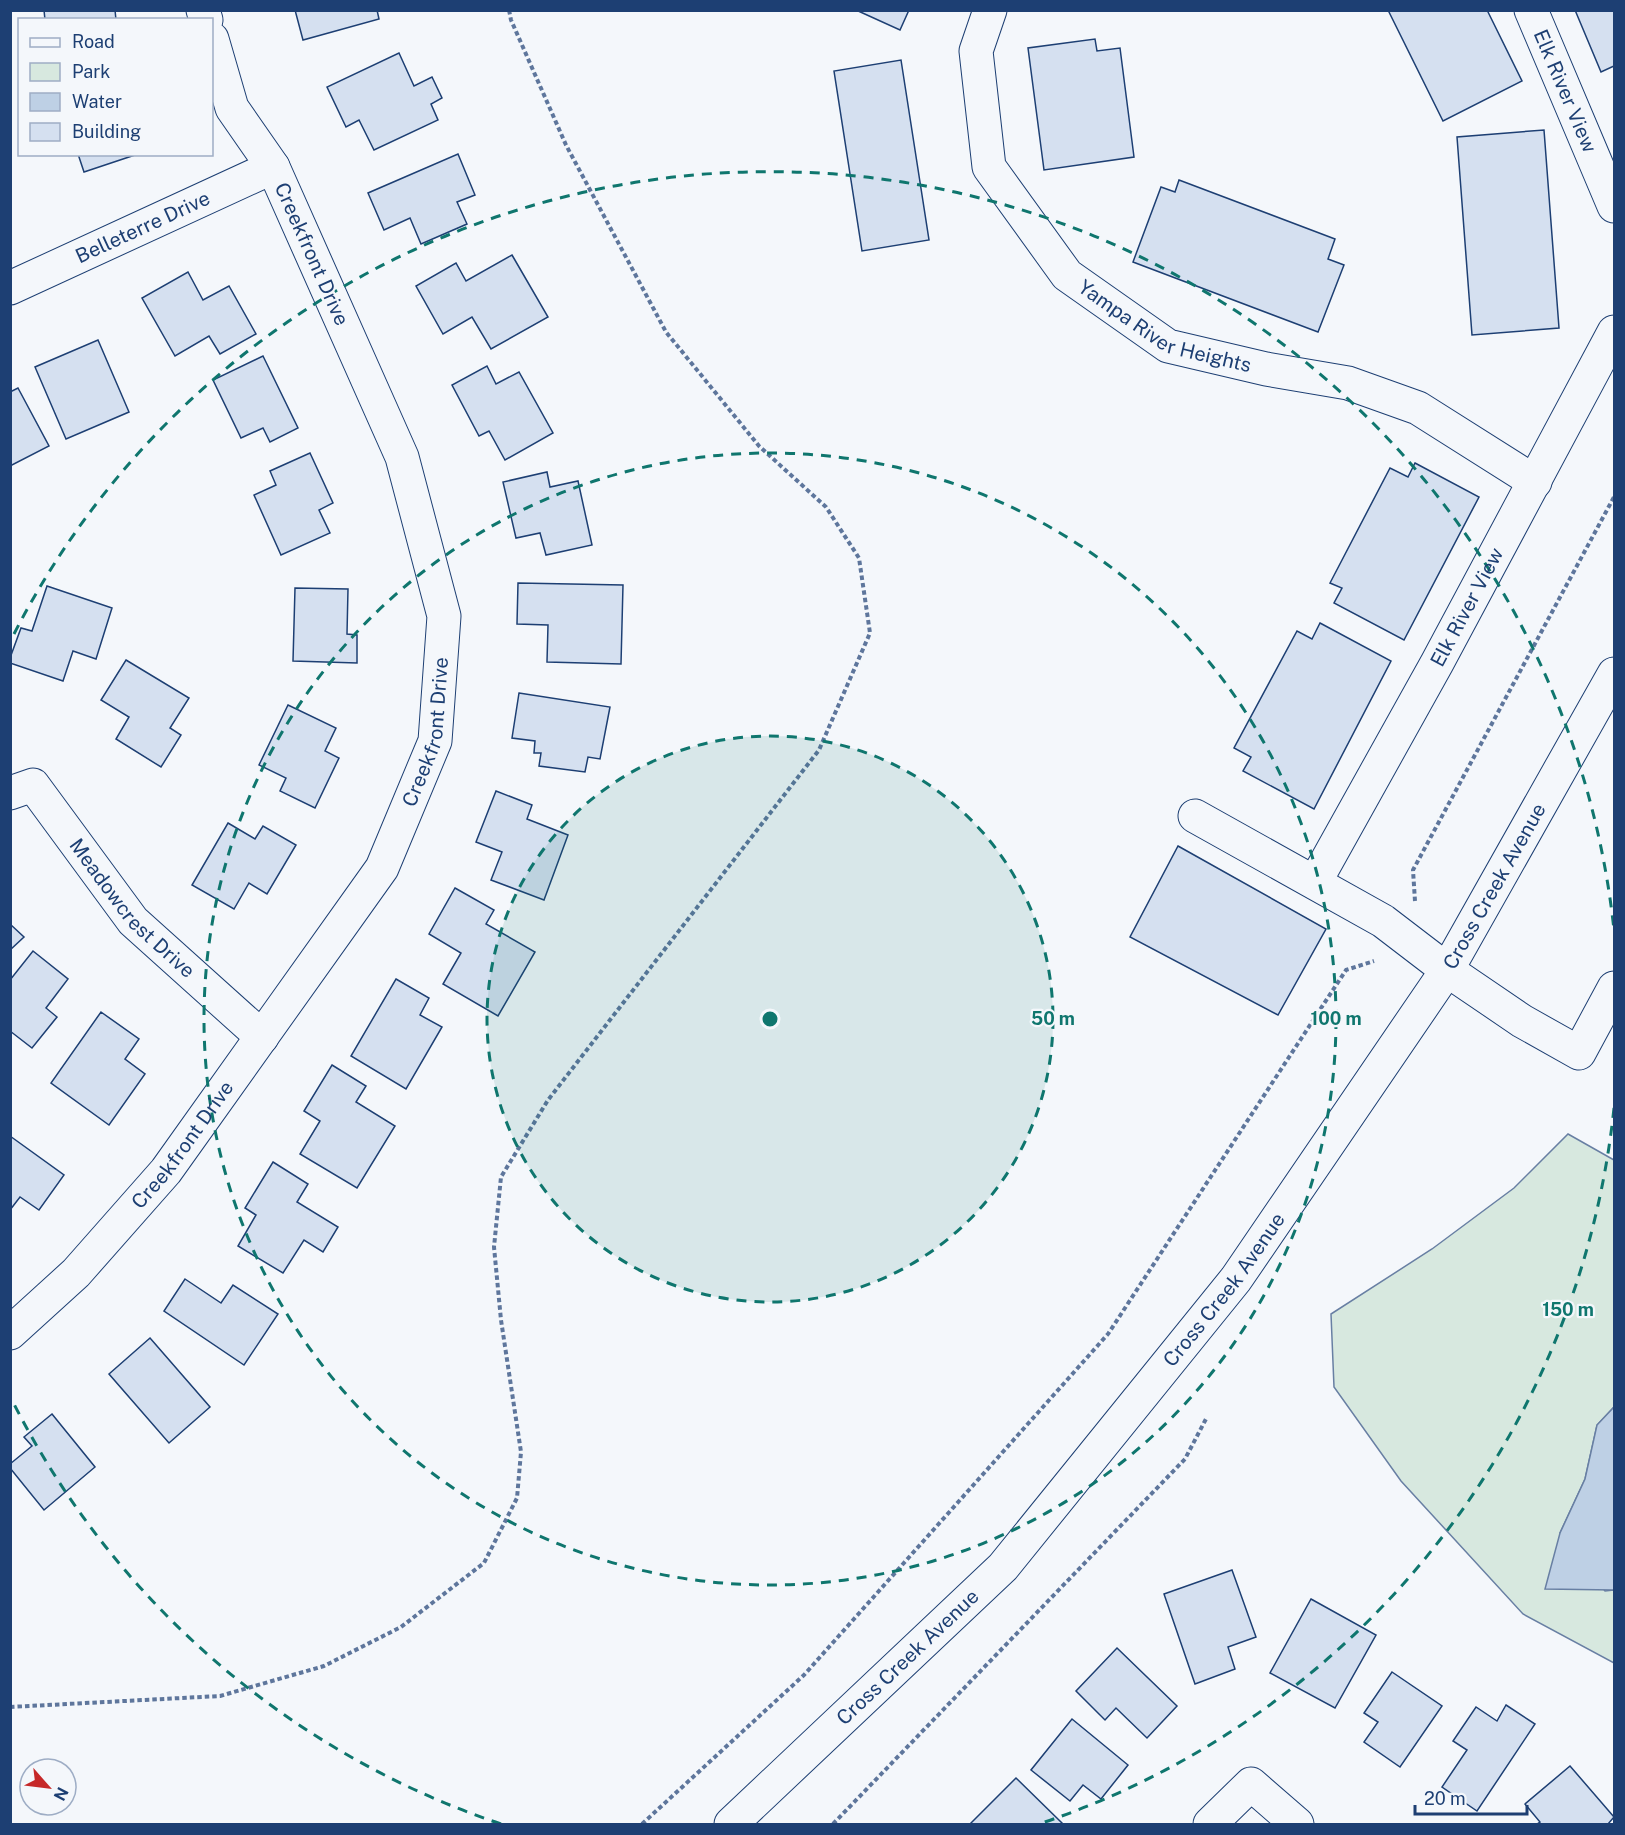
<svg xmlns="http://www.w3.org/2000/svg" width="1625" height="1835" font-family="'Public Sans',sans-serif">
  <style>
    .green { fill: #d7e8df; stroke: #687fa3; stroke-width: 1.5 }
    .water { fill: #bed0e5; stroke: #687fa3; stroke-width: 1.5 }
    .building { fill: #d5e0f0; stroke: #1d3f73; stroke-width: 1.5 }
    .lines { fill: none; stroke-linecap: round; stroke-linejoin: round }
    .minor-casing { stroke: #1d3f73; stroke-width: 35 }
    .path { stroke: #5e769c; stroke-width: 4; stroke-dasharray: 4.5 3; stroke-linecap: butt }
    .minor { stroke: #f4f7fb; stroke-width: 33 }
    .ring { fill: none; stroke: #0f766e; stroke-width: 3; stroke-dasharray: 10 8 }
    .labels { text-anchor: middle; stroke-width: 4.5; stroke-linejoin: round; paint-order: stroke }
    .street-label { font-size: 20px; fill: #1d3f73; stroke: #f4f7fb }
    .centre { fill: #0f766e; stroke: #f4f7fb; stroke-width: 3 }
    .ring-label { font-size: 18px; text-anchor: middle; font-weight: bold; fill: #0f766e; stroke: #f4f7fb; stroke-width: 4.5; stroke-linejoin: round; paint-order: stroke }
  </style>
  <rect width="100%" height="100%" fill="#f4f7fb"/>
  <!-- green -->
  <polygon class="green" points="1568,1134 1614,1160 1614,1407 1597,1425 1585,1479 1560,1533 1605,1591 1614,1590 1614,1663 1523,1614 1401,1481 1334,1387 1331,1314 1432,1249 1514,1188"/>
  <!-- water -->
  <polygon class="water" points="1614,1407 1614,1590 1545,1589 1560,1533 1585,1479 1597,1425"/>
  <!-- building -->
  <g class="building">
    <polygon points="44,10 115,10 116,20 45,20"/>
    <polygon points="295,10 377,10 379,19 303,40"/>
    <polygon points="856,10 909,10 900,30"/>
    <polygon points="1388,10 1487,10 1522,81 1443,121"/>
    <polygon points="1575,10 1614,10 1614,66 1601,72"/>
    <polygon points="1095,39 1097,51 1120,48 1134,157 1044,170 1028,48"/>
    <polygon points="399,53 414,86 432,77 442,98 431,104 438,120 374,150 359,120 346,127 327,87"/>
    <polygon points="901,60 929,240 862,251 834,71"/>
    <polygon points="1544,130 1559,328 1472,335 1457,137"/>
    <polygon points="78,154 138,154 84,172"/>
    <polygon points="458,154 475,195 457,202 467,224 421,244 410,218 384,230 368,193"/>
    <polygon points="1179,180 1335,239 1328,259 1344,265 1318,332 1133,262 1161,187 1175,192"/>
    <polygon points="512,255 548,317 491,349 472,317 443,334 416,286 456,263 466,281"/>
    <polygon points="188,272 203,300 229,286 256,334 220,354 209,336 175,356 142,298"/>
    <polygon points="98,340 129,412 66,439 35,367"/>
    <polygon points="263,356 298,428 270,442 263,428 241,438 213,380"/>
    <polygon points="487,366 496,384 519,372 553,433 505,460 489,431 479,436 452,385"/>
    <polygon points="18,388 49,446 10,466 10,392"/>
    <polygon points="310,453 333,503 319,510 330,533 281,555 254,495 276,485 270,471"/>
    <polygon points="1415,463 1479,497 1404,640 1334,603 1342,588 1330,583 1390,468 1408,477"/>
    <polygon points="547,472 550,487 578,481 592,545 546,555 540,533 516,538 503,482"/>
    <polygon points="518,583 623,585 621,664 547,662 548,625 517,624"/>
    <polygon points="47,586 112,608 96,659 73,651 63,681 10,663 10,658 21,628 32,631"/>
    <polygon points="295,588 348,589 347,634 357,635 357,663 293,661"/>
    <polygon points="1320,623 1391,661 1314,809 1243,771 1251,757 1234,748 1297,631 1312,639"/>
    <polygon points="126,660 189,698 170,728 181,735 161,767 116,739 129,717 101,700"/>
    <polygon points="519,693 610,707 600,759 588,757 585,772 539,766 541,753 534,753 535,741 512,738"/>
    <polygon points="288,705 336,728 325,751 339,758 315,808 280,791 286,778 259,765"/>
    <polygon points="496,791 532,805 527,819 568,835 544,900 491,880 502,852 476,842"/>
    <polygon points="228,823 255,839 263,826 296,845 267,894 249,883 234,909 192,885"/>
    <polygon points="1178,846 1326,929 1278,1015 1130,937"/>
    <polygon points="455,888 494,910 486,924 535,952 498,1016 443,984 461,953 429,934"/>
    <polygon points="10,924 24,937 10,950"/>
    <polygon points="33,951 68,979 46,1008 57,1017 32,1048 10,1031 10,980"/>
    <polygon points="396,979 429,998 420,1015 442,1027 406,1089 351,1056"/>
    <polygon points="101,1012 139,1039 125,1059 145,1074 109,1125 51,1083"/>
    <polygon points="332,1065 366,1086 356,1102 395,1126 357,1188 300,1154 320,1121 304,1111"/>
    <polygon points="10,1136 64,1175 39,1210 20,1197 10,1210"/>
    <polygon points="273,1162 308,1184 297,1202 338,1227 323,1252 304,1240 283,1273 238,1246 256,1215 245,1208"/>
    <polygon points="185,1279 221,1303 233,1285 278,1314 244,1365 164,1311"/>
    <polygon points="150,1338 210,1407 169,1443 109,1374"/>
    <polygon points="52,1414 95,1467 44,1510 10,1468 10,1464 32,1446 24,1437"/>
    <polygon points="1232,1570 1256,1637 1228,1647 1235,1669 1195,1684 1164,1594"/>
    <polygon points="1311,1599 1376,1635 1335,1708 1270,1673"/>
    <polygon points="1117,1648 1177,1706 1147,1738 1116,1708 1105,1720 1076,1691"/>
    <polygon points="1392,1672 1442,1706 1400,1767 1364,1742 1378,1722 1364,1713"/>
    <polygon points="1506,1705 1535,1724 1477,1811 1442,1787 1467,1750 1453,1741 1476,1707 1497,1721"/>
    <polygon points="1072,1719 1128,1765 1101,1799 1083,1785 1070,1801 1031,1770"/>
    <polygon points="1570,1766 1614,1817 1608,1824 1537,1824 1540,1822 1525,1804"/>
    <polygon points="1016,1778 1063,1824 970,1824"/>
  </g>
  <g class="lines">
    <defs>
      <g id="minor">
        <polyline points="203,10 206,20"/>
        <path id="s1" d="M990,10L976,51L989,167L1067,275L1168,346L1266,369L1348,383L1418,408L1535,482"/>
        <path id="s2" d="M1531,10L1614,206"/>
        <path id="s3" d="M10,288L273,167"/>
        <path id="s4" d="M10,793L33,785L133,921L262,1037"/>
        <polyline points="1195,816 1383,921 1447,970 1522,1021 1579,1053 1614,988"/>
        <path id="s5" d="M1315,882L1437,663L1614,332"/>
        <path id="s6" d="M10,1333L76,1273L166,1171L382,868L435,741L444,616L402,457L273,167L232,108L212,39"/>
        <path id="s7" d="M731,1824L1003,1567L1236,1279L1447,970L1614,674"/>
        <polyline points="1210,1824 1251,1784 1297,1824"/>
      </g>
    </defs>
    <!-- minor casing -->
    <use href="#minor" class="minor-casing"/>
    <!-- path -->
    <g class="path">
      <polyline points="1415,901 1413,870 1614,497"/>
      <polyline points="10,1707 220,1696 324,1666 401,1627 484,1563 517,1498 521,1452 501,1320 494,1247 501,1177 548,1100 819,750 870,633 859,558 826,507 759,446 666,332 566,145 511,20 509,10"/>
      <polyline points="642,1824 804,1675 1108,1334 1346,970 1374,961"/>
      <polyline points="833,1824 1185,1459 1207,1417"/>
    </g>
    <!-- minor -->
    <use href="#minor" class="minor"/>
  </g>
  <!-- distance rings -->
  <circle cx="770" cy="1019" r="283" fill="#0f766e" fill-opacity=".12"/>
  <g class="ring">
    <circle cx="770" cy="1019" r="283"/>
    <circle cx="770" cy="1019" r="566"/>
    <path d="M1614 1108A849 849 0 0 1 1039 1824M501 1824A849 849 0 0 1 14 1404M14 634A849 849 0 0 1 1614 930"/>
  </g>
  <g class="labels">
    <!-- street labels -->
    <g class="street-label">
      <text dy="7" stroke="none"><textPath href="#s2" startOffset="88">Elk River View</textPath></text>
      <text dy="7" stroke="none"><textPath href="#s3" startOffset="146">Belleterre Drive</textPath></text>
      <text transform="translate(312 254) rotate(66)" y="7">Creekfront Drive</text>
      <text dy="7" stroke="none"><textPath href="#s1" startOffset="406">Yampa River Heights</textPath></text>
      <text dy="7" stroke="none"><textPath href="#s5" startOffset="314">Elk River View</textPath></text>
      <text dy="7" stroke="none"><textPath href="#s6" startOffset="742">Creekfront Drive</textPath></text>
      <text dy="7" stroke="none"><textPath href="#s7" startOffset="1215">Cross Creek Avenue</textPath></text>
      <text dy="7" stroke="none"><textPath href="#s4" startOffset="183">Meadowcrest Drive</textPath></text>
      <text dy="7" stroke="none"><textPath href="#s6" startOffset="256">Creekfront Drive</textPath></text>
      <text dy="7" stroke="none"><textPath href="#s7" startOffset="729">Cross Creek Avenue</textPath></text>
      <text dy="7" stroke="none"><textPath href="#s7" startOffset="243">Cross Creek Avenue</textPath></text>
    </g>
  </g>
  <circle cx="770" cy="1019" r="9" class="centre"/>
  <g class="ring-label">
    <text x="1053" y="1025">50 m</text>
    <text x="1336" y="1025">100 m</text>
    <text x="1568" y="1316">150 m</text>
  </g>
  <!-- border -->
  <rect width="1625" height="1835" fill="none" stroke="#1d3f73" stroke-width="24"/>
  <!-- legend -->
  <rect x="18" y="18" width="195" height="138" fill="#f4f7fb" stroke="#9eadc5" stroke-width="1.5"/>
  <rect x="30" y="38" width="30" height="9" fill="#f4f7fb" stroke="#9eadc5" stroke-width="1.5"/>
  <text x="72" y="48" font-size="18" fill="#1d3f73">Road</text>
  <rect x="30" y="63" width="30" height="18" fill="#d7e8df" stroke="#9eadc5" stroke-width="1.5"/>
  <text x="72" y="78" font-size="18" fill="#1d3f73">Park</text>
  <rect x="30" y="93" width="30" height="18" fill="#bed0e5" stroke="#9eadc5" stroke-width="1.5"/>
  <text x="72" y="108" font-size="18" fill="#1d3f73">Water</text>
  <rect x="30" y="123" width="30" height="18" fill="#d5e0f0" stroke="#9eadc5" stroke-width="1.5"/>
  <text x="72" y="138" font-size="18" fill="#1d3f73">Building</text>
  <!-- north arrow -->
  <g transform="translate(48 1787) rotate(118)"><circle r="28" fill="#f4f7fb" stroke="#9eadc5" stroke-width="1.5"/>
  <path d="M0-4.5L10 22L0 15L-10 22Z" fill="#c62828"/>
  <text y="-9" font-size="16" font-weight="bold" text-anchor="middle" fill="#1d3f73">N</text>
  </g>
  <!-- scale -->
  <path d="M1415 1805v9h112v-9" fill="none" stroke="#1d3f73" stroke-width="3"/>
  <text x="1424" y="1805" font-size="18" fill="#1d3f73" stroke="#f4f7fb" stroke-width="4.5" paint-order="stroke">20 m</text>
</svg>
